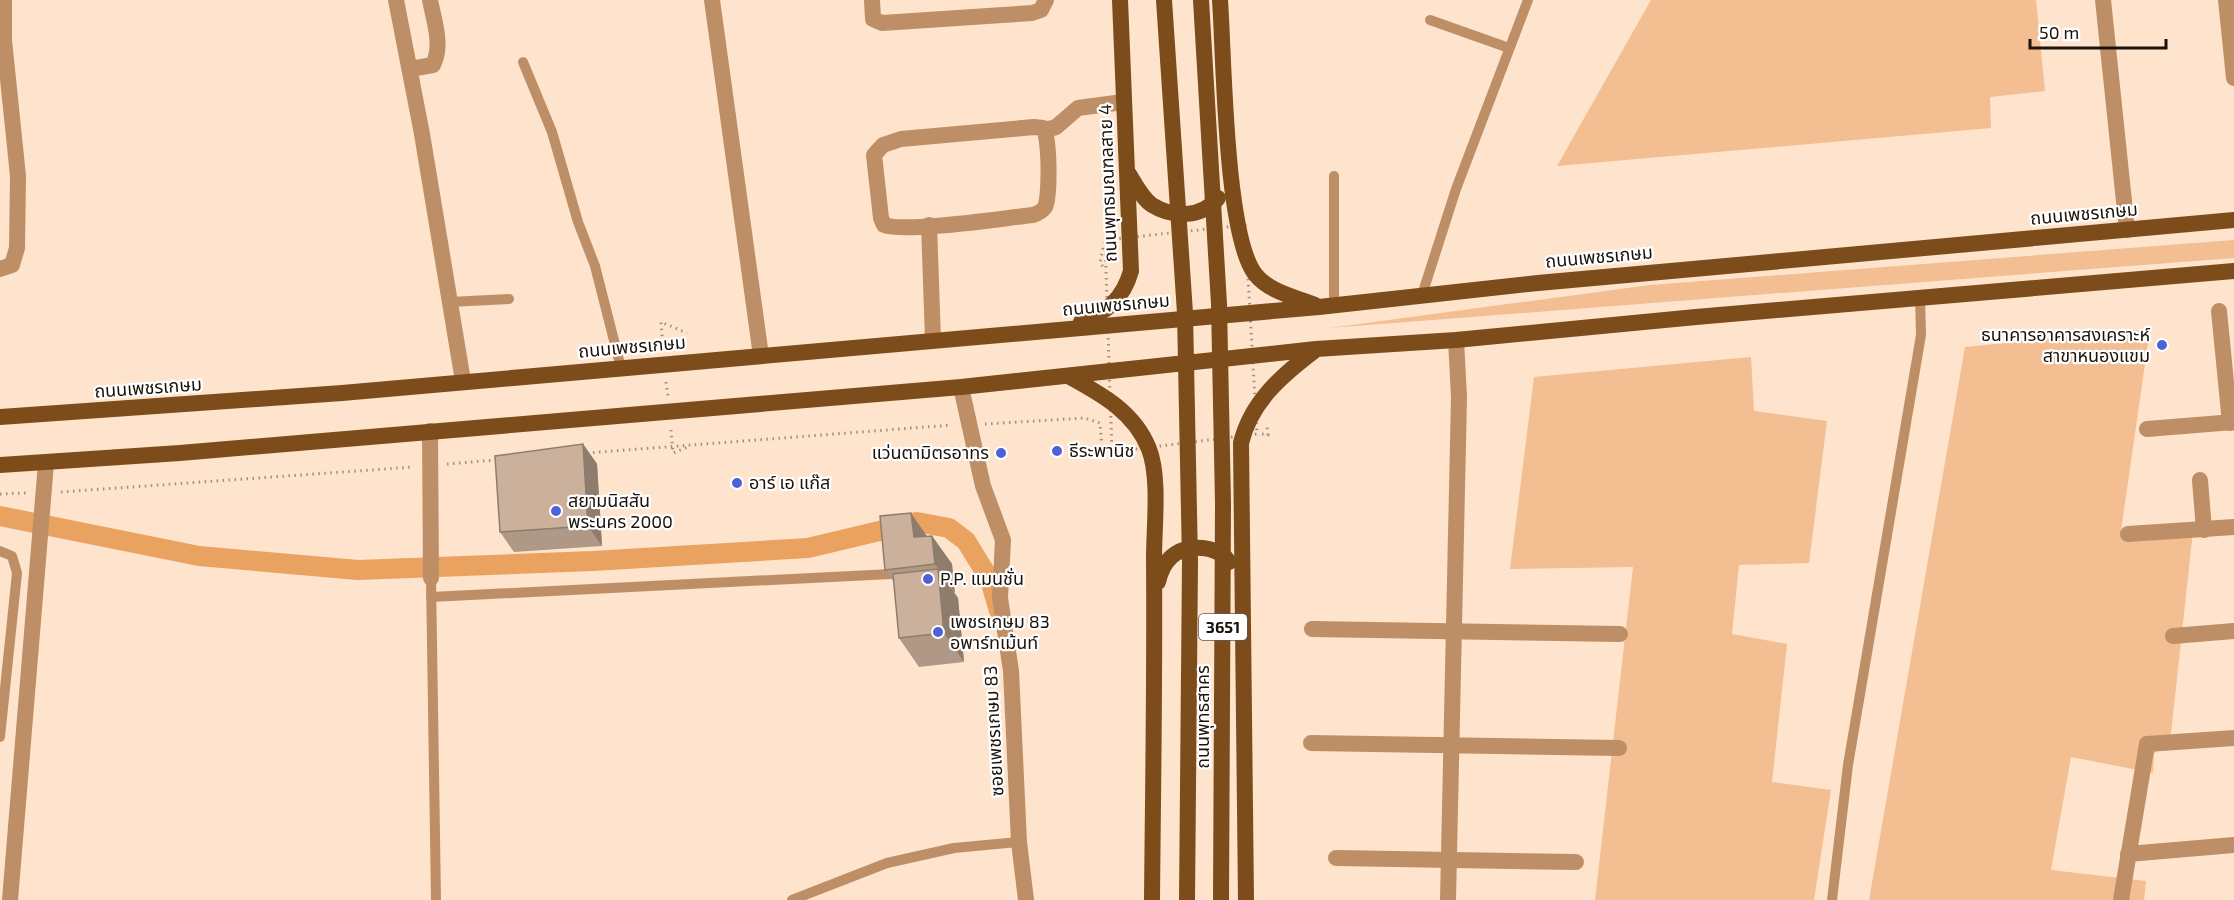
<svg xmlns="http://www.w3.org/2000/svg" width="2234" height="900" font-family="'Exo 2','Noto Sans Thai',sans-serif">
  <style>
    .green { fill: #f3be91 }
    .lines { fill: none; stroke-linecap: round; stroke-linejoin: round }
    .canal { stroke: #eaa260; stroke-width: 20 }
    .path { stroke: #a38f7e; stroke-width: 3; stroke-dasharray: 1.5 4.5; stroke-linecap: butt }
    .service { stroke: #be8f66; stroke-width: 10 }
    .minor { stroke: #be8f66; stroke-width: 16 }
    .primary { stroke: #7d4c1b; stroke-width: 16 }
    .wall { fill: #af9886 }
    .shaded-wall { fill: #8e7c6d }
    .building { fill: #cbb19c; stroke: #8e7c6d; stroke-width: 1.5 }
    .poi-dot { fill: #4e62d7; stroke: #fff; stroke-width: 2 }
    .labels { text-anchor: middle; stroke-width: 4.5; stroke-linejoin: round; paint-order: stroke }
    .shield { fill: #fff; stroke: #5f5954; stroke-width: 1.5 }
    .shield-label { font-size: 16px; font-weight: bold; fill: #1b120a }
    .street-label { font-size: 18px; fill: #1b120a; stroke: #fff }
    .poi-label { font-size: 18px; fill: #1b120a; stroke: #fff; text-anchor: start }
  </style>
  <rect width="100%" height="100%" fill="#fee3cd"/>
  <!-- green -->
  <g class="green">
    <polygon points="1651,0 2036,0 2045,91 1990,97 1991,128 1557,166"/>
    <polygon points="2234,240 2234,258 1329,328 1650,285"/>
    <polygon points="2150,329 2121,531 2194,522 2171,733 2154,754 2153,773 2071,757 2051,870 2146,881 2144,900 1869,900 1965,347"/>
    <polygon points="1751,357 1754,411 1827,421 1809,563 1739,565 1732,634 1787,644 1772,782 1831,790 1814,900 1595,900 1633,567 1510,569 1534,377"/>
  </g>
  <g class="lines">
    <!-- canal -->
    <polyline class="canal" points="0,516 199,556 358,570 593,561 808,548 917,522 949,528 966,541 990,580 999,611"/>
    <!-- path -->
    <g class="path">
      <polygon points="1245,225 1257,434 1112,452 1105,240"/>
      <polyline points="1103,248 1100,263 1105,269"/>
      <polyline points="663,348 661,322 687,333"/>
      <polyline points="666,382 668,396"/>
      <polyline points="985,424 1085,418 1100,423 1102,449 1112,452"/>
      <polyline points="671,430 673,453 690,446"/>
      <polyline points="1262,434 1268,435 1267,425"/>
      <polyline points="587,453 952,425"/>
      <polyline points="447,464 497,460"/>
      <polyline points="61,492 413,467"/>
      <polyline points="0,494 27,493"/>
    </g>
    <!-- service -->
    <g class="service">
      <polyline points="1430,20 1509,48"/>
      <polyline points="523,62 552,132 578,222 595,266 621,368"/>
      <polyline points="1334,176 1334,305"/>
      <polyline points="1422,295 1456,189 1528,0"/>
      <polyline points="450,302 509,299"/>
      <polyline points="0,551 12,556 17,573 0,737"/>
      <polyline points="431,578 436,900"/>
      <polyline points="431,597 891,574"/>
      <polyline points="792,900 887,863 954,848 1019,842"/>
      <polyline points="1832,900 1848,765 1921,335 1920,297"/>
    </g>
    <!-- minor -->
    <g class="minor">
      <polyline points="396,0 422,134 463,381"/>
      <polyline points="712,0 761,356"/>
      <polyline points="872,0 873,19 882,23 1032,13 1041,10 1046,0"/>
      <polyline points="2103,0 2127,230"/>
      <polyline points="2226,0 2234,78"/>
      <path d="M410,69L433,65C443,45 434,21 430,0"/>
      <path d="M1034,127L1043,128C1050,136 1050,198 1045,207C1042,212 1038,213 1033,215C1004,218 907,233 884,225L881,218L874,155L883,145L901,139Z"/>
      <polyline points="1046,130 1056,127 1078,108 1123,102"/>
      <polyline points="929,225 933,340"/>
      <polyline points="0,269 12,265 17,248 18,176 4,40 4,0"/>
      <polyline points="2219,311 2230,423"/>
      <polyline points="961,387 983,486 1003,540 1000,598 1011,671 1019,842 1026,900"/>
      <polyline points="2147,429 2234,422"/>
      <polyline points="430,431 431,578"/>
      <polyline points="2200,480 2204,530"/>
      <polyline points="2128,534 2234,527"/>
      <polyline points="1312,629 1620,634"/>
      <polyline points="2173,636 2234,631"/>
      <polyline points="1311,743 1619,748"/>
      <polyline points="2128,854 2234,845"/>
      <polyline points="1336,858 1576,862"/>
      <polyline points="10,900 46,463"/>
      <polyline points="1448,900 1459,397 1456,340"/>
      <polyline points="2121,900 2147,744 2234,738"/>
    </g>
    <!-- primary -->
    <g class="primary">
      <polyline points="1164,0 1185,313 1190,561 1187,900"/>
      <polyline points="1201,0 1219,304 1223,503 1221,900"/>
      <path d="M1220,0C1224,57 1225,234 1255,274C1269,292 1295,297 1315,305"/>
      <path d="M1129,174C1135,184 1142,198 1152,205C1173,218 1202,218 1218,198"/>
      <path d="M1081,322C1107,312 1123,299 1131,271L1120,0"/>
      <path d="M1070,377C1103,395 1135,413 1149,449C1160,477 1154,527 1154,558C1155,672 1153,786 1152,900"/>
      <polyline points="0,417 342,393 1319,307 1538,283 2234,220"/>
      <polyline points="0,465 180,453 961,387 1316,349 1456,340 1696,317 2234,271"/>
      <path d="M1158,582C1164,555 1183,544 1209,549C1217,551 1225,555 1229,562"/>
      <path d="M1246,900L1241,443C1251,402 1281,376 1314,351"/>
    </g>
  </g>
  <!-- wall -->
  <g class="wall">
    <polygon points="583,444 597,464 602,546 514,552 500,532"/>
    <polygon points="927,536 932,536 952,564 954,593 958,598 964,662 919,667 899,638 894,582 885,570"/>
  </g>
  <!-- shaded-wall -->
  <g class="shaded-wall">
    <polygon points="583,444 597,464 602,546 588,526"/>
    <polygon points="911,513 931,542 934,566 914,537"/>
    <polygon points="932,536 952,564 955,593 935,564"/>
    <polygon points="938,569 958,598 964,662 944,633"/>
  </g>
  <!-- building -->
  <g class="building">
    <polygon points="583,444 588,526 500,532 495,456"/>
    <polygon points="911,513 914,537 932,536 935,564 885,570 880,516"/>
    <polygon points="938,569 944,633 899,638 893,574"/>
  </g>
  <!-- markers -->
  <g class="poi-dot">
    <circle cx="2162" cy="345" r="6"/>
    <circle cx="1057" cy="451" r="6"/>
    <circle cx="1001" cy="453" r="6"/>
    <circle cx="737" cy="483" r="6"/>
    <circle cx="556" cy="511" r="6"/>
    <circle cx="928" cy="579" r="6"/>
    <circle cx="938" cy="632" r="6"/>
  </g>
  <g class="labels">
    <!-- shield labels -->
    <rect class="shield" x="1199" y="614" width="48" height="26" rx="4.5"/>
    <g class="shield-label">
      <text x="1223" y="633">3651</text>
    </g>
    <!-- street labels -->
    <g class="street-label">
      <text transform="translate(1108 183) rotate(-92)" y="6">ถนนพุทธมณฑลสาย 4</text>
      <text transform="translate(2084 214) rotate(-5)" y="6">ถนนเพชรเกษม</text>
      <text transform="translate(1599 257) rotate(-5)" y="6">ถนนเพชรเกษม</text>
      <text transform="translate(1116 305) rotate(-5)" y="6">ถนนเพชรเกษม</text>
      <text transform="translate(632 347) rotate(-5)" y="6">ถนนเพชรเกษม</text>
      <text transform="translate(148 388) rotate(-4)" y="6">ถนนเพชรเกษม</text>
      <text transform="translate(1203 717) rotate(-90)" y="6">ถนนพุทธสาคร</text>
      <text transform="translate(994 731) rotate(-93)" y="6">ซอยเพชรเกษม 83</text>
    </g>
    <!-- poi labels -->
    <g class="poi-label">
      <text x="2150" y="341" text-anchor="end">ธนาคารอาคารสงเคราะห์<tspan x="2150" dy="21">สาขาหนองแขม</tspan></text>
      <text x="1069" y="457">ธีระพานิช</text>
      <text x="989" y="459" text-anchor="end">แว่นตามิตรอาทร</text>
      <text x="749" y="489">อาร์ เอ แก๊ส</text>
      <text x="568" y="507">สยามนิสสัน<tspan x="568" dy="21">พระนคร 2000</tspan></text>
      <text x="940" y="585">P.P. แมนชั่น</text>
      <text x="950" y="628">เพชรเกษม 83<tspan x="950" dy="21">อพาร์ทเม้นท์</tspan></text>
    </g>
  </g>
  <!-- scale -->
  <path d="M2030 39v9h136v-9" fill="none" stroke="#1b120a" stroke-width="3"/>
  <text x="2039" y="39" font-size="18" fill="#1b120a" stroke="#ffffff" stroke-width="4.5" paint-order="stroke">50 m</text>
</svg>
